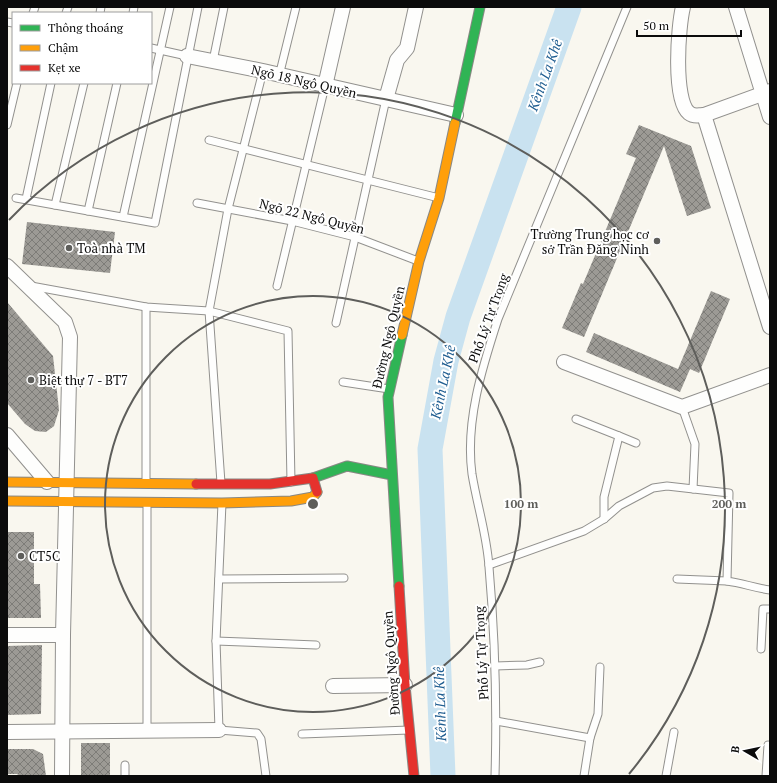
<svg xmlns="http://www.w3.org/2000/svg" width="777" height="783" font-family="'PT Serif',serif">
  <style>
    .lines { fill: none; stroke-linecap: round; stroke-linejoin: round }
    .river { stroke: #c9e2f0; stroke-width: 25 }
    .building { fill: url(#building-cross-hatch) }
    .lane-casing { stroke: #92918e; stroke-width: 9 }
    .street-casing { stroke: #92918e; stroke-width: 16 }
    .fast-casing { stroke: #898884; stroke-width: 11 }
    .slow-casing { stroke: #898884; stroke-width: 11 }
    .jam-casing { stroke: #898884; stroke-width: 11 }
    .lane { stroke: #fefefd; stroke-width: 7 }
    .street { stroke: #fefefd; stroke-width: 14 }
    .fast { stroke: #30b455; stroke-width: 9 }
    .slow { stroke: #ff9f0a; stroke-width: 9 }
    .jam { stroke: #e5322d; stroke-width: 9 }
    .ring { fill: none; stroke: #5e5e5b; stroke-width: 2 }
    .poi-dot { fill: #5e5e5b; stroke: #fff; stroke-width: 1.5 }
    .labels { text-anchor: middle; stroke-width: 4; stroke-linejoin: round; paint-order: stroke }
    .street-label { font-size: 13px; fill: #0b0b0b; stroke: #fff }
    .poi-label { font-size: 13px; fill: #0b0b0b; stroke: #fff; text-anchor: start }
    .water-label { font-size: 14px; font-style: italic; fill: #205e91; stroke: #fff }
    .centre { fill: #5e5e5b; stroke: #fff; stroke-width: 2 }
    .ring-label { font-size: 12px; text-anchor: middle; font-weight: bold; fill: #5e5e5b; stroke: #fff; stroke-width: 4; stroke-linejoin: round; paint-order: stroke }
  </style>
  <defs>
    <pattern id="building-cross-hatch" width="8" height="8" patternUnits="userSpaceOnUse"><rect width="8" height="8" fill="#9c9a95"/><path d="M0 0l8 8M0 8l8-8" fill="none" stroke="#7d7c78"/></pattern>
  </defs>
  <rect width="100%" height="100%" fill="#f9f7ef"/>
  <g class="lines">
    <!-- river -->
    <polyline class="river" points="443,776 430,449 446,361 458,317 569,7"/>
  </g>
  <!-- building -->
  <g class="building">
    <polygon points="639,125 691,146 711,208 687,216 664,146 584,337 562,328 581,283 583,284 636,158 626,154"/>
    <polygon points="27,222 115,232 110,273 22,264"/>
    <polygon points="711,291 730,299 699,373 690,369 680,392 586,352 594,333 678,369"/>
    <polygon points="7,302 53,356 59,410 54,426 46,432 35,431 25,424 7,403"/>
    <polygon points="7,532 34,532 34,584 40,584 41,618 7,618"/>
    <polygon points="42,645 41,714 7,715 7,646"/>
    <rect x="81" y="743" width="29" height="33"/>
    <polygon points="7,749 33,749 43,754 46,776 20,776 17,774 7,774"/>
  </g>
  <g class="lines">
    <defs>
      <g id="lane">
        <polyline points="33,13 35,7"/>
        <polyline points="66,13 68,7"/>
        <polyline points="100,13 101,7"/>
        <polyline points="133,13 134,7"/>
        <polyline points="7,22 13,23"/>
        <polyline points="151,48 187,56"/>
        <polyline points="213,61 224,7"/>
        <polyline points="279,76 296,7"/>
        <polyline points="7,125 17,83"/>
        <polyline points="209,140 439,198"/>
        <polyline points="16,198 155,223 198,7"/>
        <polyline points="26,199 51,83"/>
        <polyline points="197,203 292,221 355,237 418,261"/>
        <polyline points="55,205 84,83"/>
        <polyline points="88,211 117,83"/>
        <polyline points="123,217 170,7"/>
        <polyline points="31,286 146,307 209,311 288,331 291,482"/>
        <polyline points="277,286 325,86"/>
        <polyline points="146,307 146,483"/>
        <polyline points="336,323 386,99"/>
        <polyline points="343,382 389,389"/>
        <polyline points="682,407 695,444 693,489"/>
        <polyline points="576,419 619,436 604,497 604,519"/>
        <polyline points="619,436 636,443"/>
        <polyline points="221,483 209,311 228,209 263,71"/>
        <polyline points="147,503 147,731"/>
        <polyline points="222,503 216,641 219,730 257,733 261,739 266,776"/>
        <path d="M489,565L584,531L604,519L619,506L653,488L667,486L729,493L727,581C742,583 755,588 770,590"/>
        <polyline points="219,579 344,578"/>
        <polyline points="677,579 727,581"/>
        <polyline points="216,641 316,645"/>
        <polyline points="761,649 763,609 770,609"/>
        <polyline points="495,666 527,665 540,662"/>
        <polyline points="496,721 590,738 584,776"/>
        <polyline points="302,734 409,730"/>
        <polyline points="590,738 598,714 600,667"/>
        <polyline points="125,776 125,765"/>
        <path d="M495,776C497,706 495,636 489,567C487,535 477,505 472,474C465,422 482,368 498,319L627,7"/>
        <polyline points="666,776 674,732"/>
        <polyline points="766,776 768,745"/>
      </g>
      <g id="street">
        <path d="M683,7C678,27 673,100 689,113C694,117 698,115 704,115L770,91"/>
        <polyline points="736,7 770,117"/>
        <polyline points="187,56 263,71 456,115"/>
        <polyline points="325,86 343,7"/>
        <polyline points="386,99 397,60 407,48 416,7"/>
        <polyline points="704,115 770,327"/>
        <polyline points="7,266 65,322 70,337 63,635 62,776"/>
        <polyline points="564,362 682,407 770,375"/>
        <polyline points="7,435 47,482"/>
        <polyline points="7,635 63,635"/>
        <polyline points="333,686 405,685"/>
        <polyline points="7,732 219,730"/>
      </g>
      <g id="fast">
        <polyline points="455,123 480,7"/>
        <polyline points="313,478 347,466 392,475"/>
        <polyline points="399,586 388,397 402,335"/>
      </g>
      <g id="slow">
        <polyline points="402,335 419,261 439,198 455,123"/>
        <polyline points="7,482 196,484"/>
        <polyline points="7,501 222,503 291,501 313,497 317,492"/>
      </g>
      <g id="jam">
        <polyline points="196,484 270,484 313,478 317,492"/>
        <polyline points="399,586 405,685 414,776"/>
      </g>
    </defs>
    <!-- lane casing -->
    <use href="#lane" class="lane-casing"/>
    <!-- street casing -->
    <use href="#street" class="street-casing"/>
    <!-- fast casing -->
    <use href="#fast" class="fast-casing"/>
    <!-- slow casing -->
    <use href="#slow" class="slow-casing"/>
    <!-- jam casing -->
    <use href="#jam" class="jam-casing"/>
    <!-- lane -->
    <use href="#lane" class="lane"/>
    <!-- street -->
    <use href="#street" class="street"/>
    <!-- fast -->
    <use href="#fast" class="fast"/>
    <!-- slow -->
    <use href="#slow" class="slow"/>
    <!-- jam -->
    <use href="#jam" class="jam"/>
  </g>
  <!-- distance rings -->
  <g class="ring">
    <circle cx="313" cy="504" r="208"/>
    <path d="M9 220A416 416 0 0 1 629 774"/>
  </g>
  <!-- markers -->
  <g class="poi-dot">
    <circle cx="657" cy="241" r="4"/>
    <circle cx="69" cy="248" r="4"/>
    <circle cx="31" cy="380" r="4"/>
    <circle cx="21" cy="556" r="4"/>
  </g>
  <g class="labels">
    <!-- street labels -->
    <g class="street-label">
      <text transform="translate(304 81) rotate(13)" y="5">Ngõ 18 Ngô Quyền</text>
      <text transform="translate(312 216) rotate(14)" y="5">Ngõ 22 Ngô Quyền</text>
      <text transform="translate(488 318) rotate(-70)" y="5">Phố Lý Tự Trọng</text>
      <text transform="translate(388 337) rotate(-77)" y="5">Đường Ngô Quyền</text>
      <text transform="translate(481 653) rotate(-93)" y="5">Phố Lý Tự Trọng</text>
      <text transform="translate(391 663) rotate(-94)" y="5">Đường Ngô Quyền</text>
    </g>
    <!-- poi labels -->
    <g class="poi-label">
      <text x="649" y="239" text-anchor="end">Trường Trung học cơ<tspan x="649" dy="15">sở Trần Đăng Ninh</tspan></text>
      <text x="77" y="253">Toà nhà TM</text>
      <text x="39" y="385">Biệt thự 7 - BT7</text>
      <text x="29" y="561">CT5C</text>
    </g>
    <!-- water labels -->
    <g class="water-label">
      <text transform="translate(545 75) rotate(-70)" y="5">Kênh La Khê</text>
      <text transform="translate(443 382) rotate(-78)" y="5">Kênh La Khê</text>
      <text transform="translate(440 704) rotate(-92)" y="5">Kênh La Khê</text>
    </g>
  </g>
  <circle cx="313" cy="504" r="6" class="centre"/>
  <g class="ring-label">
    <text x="521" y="508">100 m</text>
    <text x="729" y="508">200 m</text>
  </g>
  <!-- border -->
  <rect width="777" height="783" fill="none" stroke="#0b0b0b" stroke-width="16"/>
  <!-- legend -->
  <rect x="12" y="12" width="140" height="72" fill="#ffffff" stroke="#9d9d9d"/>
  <rect x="20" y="25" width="20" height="6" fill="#30b455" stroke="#9d9d9d"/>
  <text x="48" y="32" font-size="12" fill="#0b0b0b">Thông thoáng</text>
  <rect x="20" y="45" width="20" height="6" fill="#ff9f0a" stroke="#9d9d9d"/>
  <text x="48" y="52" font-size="12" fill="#0b0b0b">Chậm</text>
  <rect x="20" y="65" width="20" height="6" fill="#e5322d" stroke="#9d9d9d"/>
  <text x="48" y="72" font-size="12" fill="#0b0b0b">Kẹt xe</text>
  <!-- north arrow -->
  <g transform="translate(745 751) rotate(279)" stroke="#ffffff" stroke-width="3" paint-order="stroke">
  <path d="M0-3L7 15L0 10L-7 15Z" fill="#0b0b0b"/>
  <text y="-6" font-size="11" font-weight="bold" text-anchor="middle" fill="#0b0b0b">B</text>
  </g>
  <!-- scale -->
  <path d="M637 30v6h104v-6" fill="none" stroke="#0b0b0b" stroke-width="2"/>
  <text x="643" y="30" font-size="12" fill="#0b0b0b" stroke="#ffffff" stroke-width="3" paint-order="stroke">50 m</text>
</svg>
